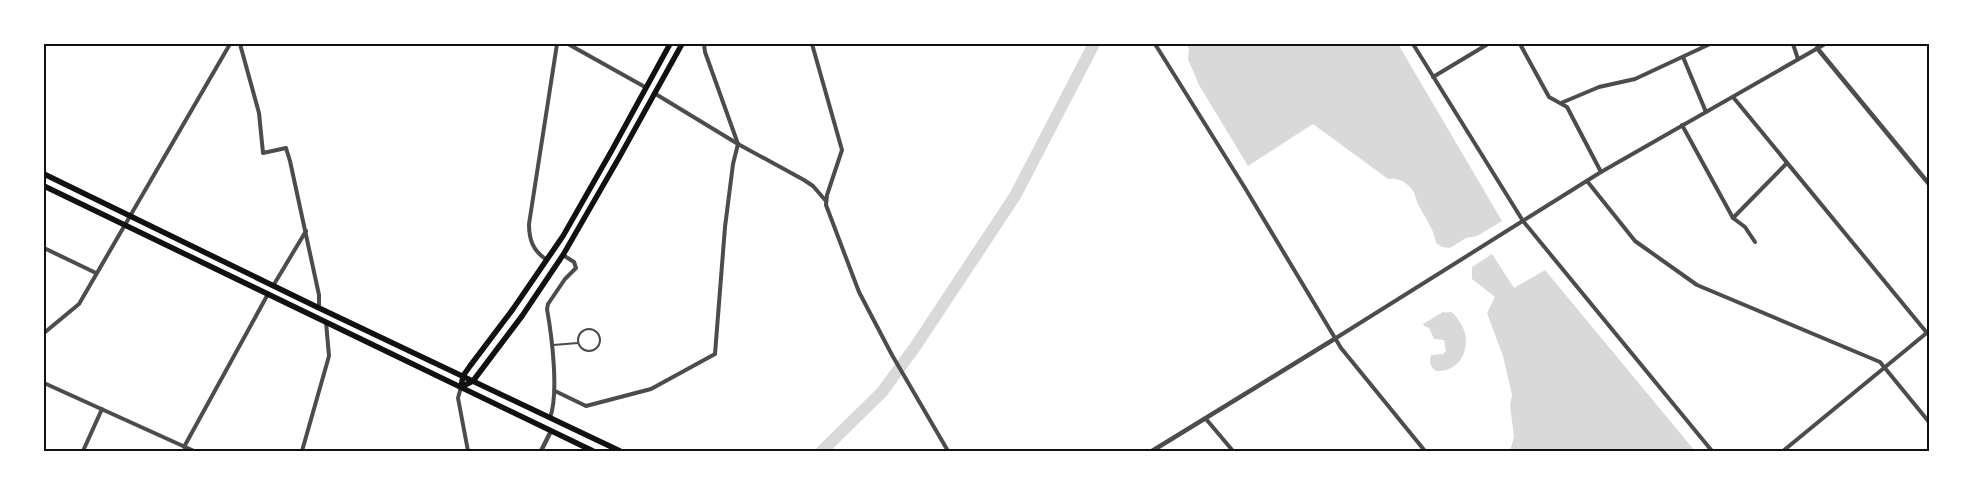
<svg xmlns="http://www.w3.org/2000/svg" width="1973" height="495" font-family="'IBM Plex Sans',sans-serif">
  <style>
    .water { fill: #d9d9d9 }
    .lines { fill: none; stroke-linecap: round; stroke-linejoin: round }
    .river { stroke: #d9d9d9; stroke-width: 12 }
    .service { stroke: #4c4c4c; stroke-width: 2 }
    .minor { stroke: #4c4c4c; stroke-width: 4 }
    .tertiary { stroke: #4c4c4c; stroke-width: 4.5 }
    .trunk { stroke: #111; stroke-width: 5.5 }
    .neatline { fill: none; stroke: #111; stroke-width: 2 }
  </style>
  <rect width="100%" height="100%" fill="#fff"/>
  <!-- water -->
  <g class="water">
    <path d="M1187,44H1398L1502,221L1477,236L1466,238L1450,248L1442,247L1436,243C1434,228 1424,217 1418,204C1415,197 1415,191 1409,186C1402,180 1397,178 1388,179L1313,124L1248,166L1199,85L1188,59L1189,49Z"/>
    <polygon points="1492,254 1514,288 1545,270 1695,451 1510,451 1514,437 1510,405 1512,395 1503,356 1487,313 1495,297 1472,279 1472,267"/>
    <path d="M1443,312C1446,313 1448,312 1451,312C1454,313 1457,318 1459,321C1474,340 1464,372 1437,371C1430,368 1429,362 1431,355L1443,354L1446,351L1444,340L1434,339L1429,328L1424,326L1423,324Z"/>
  </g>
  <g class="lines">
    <!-- river -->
    <polyline class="river" points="822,451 882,392 915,347 1015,196 1094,44"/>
    <!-- service -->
    <g class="service">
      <circle cx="589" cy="340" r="11"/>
      <polyline points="553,345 578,343"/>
    </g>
    <!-- minor -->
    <g class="minor">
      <polyline points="240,44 259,113 263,153 286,148 290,161 319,295 319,308"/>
      <polyline points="568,44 645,87"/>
      <polyline points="812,44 842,150 827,195 826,205 859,292 892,355 948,451"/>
      <polyline points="1155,44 1245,188 1341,348 1425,451"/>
      <polyline points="1413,44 1523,221 1712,451"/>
      <polyline points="1520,44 1549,97 1567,107 1601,172"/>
      <polyline points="1793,44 1798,59"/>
      <polyline points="1683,57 1706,112"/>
      <polyline points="1433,77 1488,44"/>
      <polyline points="654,93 738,144 804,180 813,186 826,201"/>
      <polyline points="1733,97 1927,333"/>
      <polyline points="1561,103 1599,87 1635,79 1710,44"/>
      <polyline points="1682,125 1733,218 1745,227 1755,242"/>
      <polyline points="1587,181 1635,241 1697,285 1880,362 1929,422"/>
      <polyline points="1733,218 1787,163"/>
      <polyline points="44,248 96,273"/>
      <path d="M547,260C533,251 529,240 529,224L557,44"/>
      <polyline points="273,286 306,231"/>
      <polyline points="44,333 79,304 230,44"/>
      <polyline points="1336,338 1601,172 1825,44"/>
      <polyline points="44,383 194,451"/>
      <polyline points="461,387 458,398 468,451"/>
      <polyline points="555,391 586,406 651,389 715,354 725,227 733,164 738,144 705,52 704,44"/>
      <path d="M550,418C559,393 552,337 547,309L548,304L565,279L576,268L574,262L563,255"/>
      <polyline points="1206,419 1233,451"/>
      <polyline points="184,447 268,294"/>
      <polyline points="83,451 102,409"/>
      <polyline points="302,451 329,356 326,322"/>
      <polyline points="1783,451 1929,331"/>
    </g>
    <!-- tertiary -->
    <g class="tertiary">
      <polyline points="1817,48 1929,184"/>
      <polyline points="541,451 551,431"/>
      <polyline points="1152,451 1336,338"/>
    </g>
    <!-- trunk -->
    <g class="trunk">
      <polyline points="44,174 319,308 620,451"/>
      <polyline points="44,186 593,451"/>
      <polyline points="461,387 473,381 522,316 563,255 620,156 682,44"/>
      <polyline points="461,387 463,376 470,366 513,309 563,236 612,150 670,44"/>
    </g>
  </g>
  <!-- border -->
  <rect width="1973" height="495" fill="none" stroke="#ffffff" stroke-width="90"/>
  <rect x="45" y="45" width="1883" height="405" class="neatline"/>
</svg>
